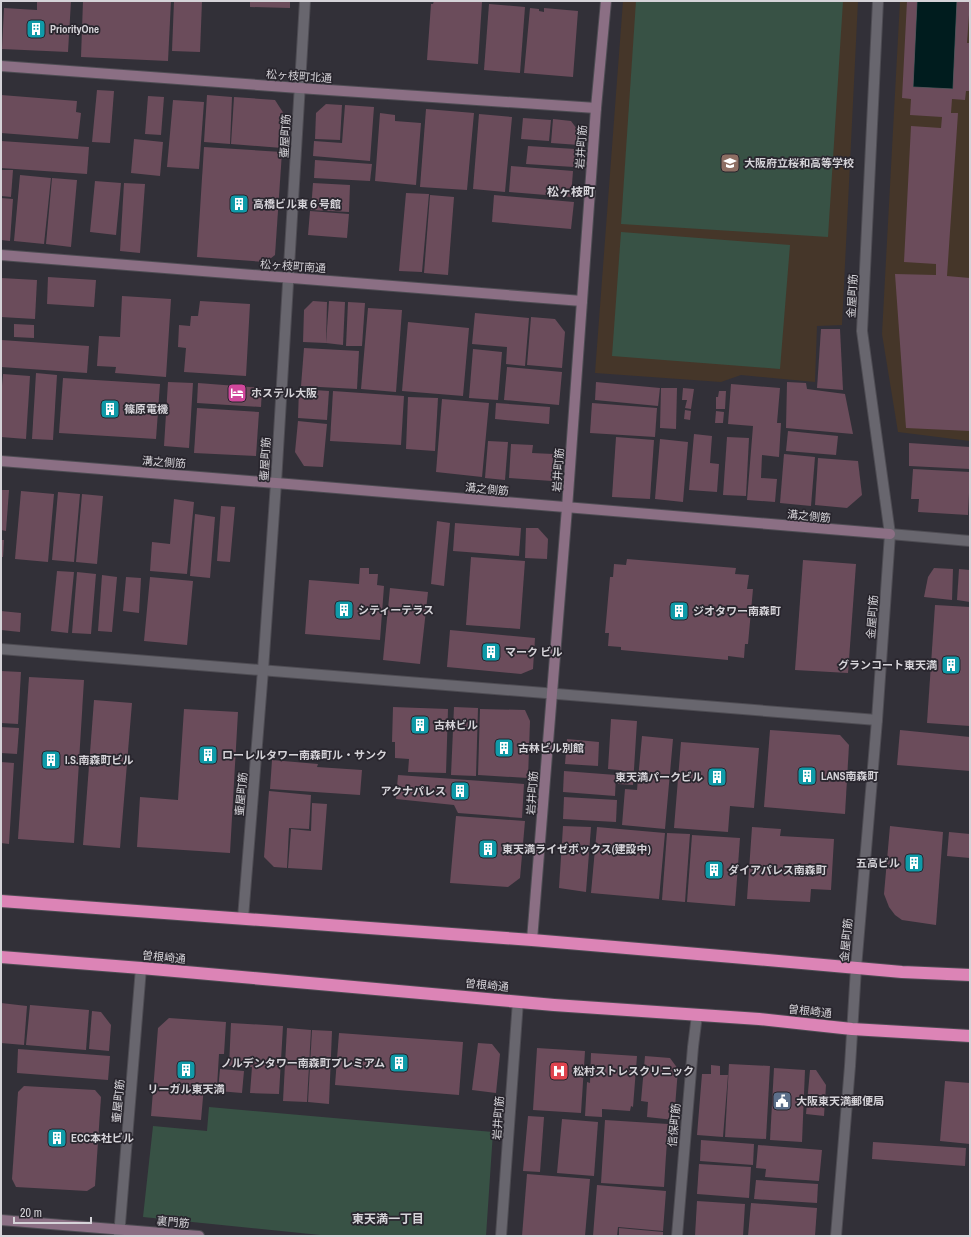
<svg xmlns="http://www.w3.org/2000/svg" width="971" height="1237" font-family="'Archivo Narrow','Noto Sans JP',sans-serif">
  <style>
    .education { fill: #453629 }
    .green { fill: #385245 }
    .water { fill: #001c1e; stroke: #405356 }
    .building { fill: #6b4c5b }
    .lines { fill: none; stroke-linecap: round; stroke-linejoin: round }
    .street-casing { stroke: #4e4c53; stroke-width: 12 }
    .secondary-casing { stroke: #4e4c53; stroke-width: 12 }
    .highway-casing { stroke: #4e4c53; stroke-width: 14 }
    .street { stroke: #68666e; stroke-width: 10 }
    .secondary { stroke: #8b6f84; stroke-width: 10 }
    .highway { stroke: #dc84b6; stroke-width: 12 }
    .labels { text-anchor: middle; stroke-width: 3.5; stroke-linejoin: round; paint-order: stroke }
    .poi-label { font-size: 11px; font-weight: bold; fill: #d5d3d8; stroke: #29262e; text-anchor: start }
    .street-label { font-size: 11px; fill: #d5d3d8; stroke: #29262e }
    .neighbourhood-label { font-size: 12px; font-weight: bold; fill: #d5d3d8; stroke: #29262e }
  </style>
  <rect width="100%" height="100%" fill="#323038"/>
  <!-- education -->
  <g class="education">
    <polygon points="623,1 858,1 842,325 817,326 815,382 741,375 721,382 595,373"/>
    <polygon points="900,1 970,1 970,441 898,432 882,334"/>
  </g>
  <!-- green -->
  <g class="green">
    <polygon points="636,1 843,1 828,237 621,224"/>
    <polygon points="621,232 790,245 780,369 612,356"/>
    <polygon points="209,1107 493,1132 486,1236 330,1236 143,1217 153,1126 207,1131"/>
  </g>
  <!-- water -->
  <polygon class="water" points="917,1 957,1 953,89 913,87"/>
  <!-- building -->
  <g class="building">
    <polygon points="37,1 71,1 68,52 2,49 4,8 37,10"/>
    <polygon points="83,1 171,1 168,61 81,57"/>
    <polygon points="174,1 202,1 200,52 172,51"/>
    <polygon points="250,1 290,1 290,8 250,7"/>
    <polygon points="434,1 482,2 478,64 427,60 431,4 433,4"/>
    <polygon points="907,1 917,1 913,87 953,89 957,1 970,1 967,43 970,43 970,91 966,91 965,100 952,99 951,113 958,113 947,276 970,278 970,431 906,428 895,274 936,275 936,264 904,262 911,126 941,128 942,117 910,115 911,99 902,98"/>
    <polygon points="489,4 525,7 520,73 484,70"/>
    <polygon points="530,8 539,9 539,11 544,12 544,8 578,11 573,77 524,73"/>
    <polygon points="97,90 114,91 110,143 92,142"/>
    <polygon points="1,95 77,101 76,112 81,113 78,139 1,133"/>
    <polygon points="207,95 232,97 230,144 204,142"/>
    <polygon points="148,96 164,97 161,135 145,134"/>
    <polygon points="234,97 275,100 284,114 282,148 231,144"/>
    <polygon points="173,100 204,102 199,169 167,167"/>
    <polygon points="326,104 342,105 340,140 315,139 316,113"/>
    <polygon points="345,105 374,107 370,161 313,156 314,141 342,143"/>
    <polygon points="426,109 474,113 467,190 420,187"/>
    <polygon points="380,113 395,115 395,121 421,123 416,185 375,181"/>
    <polygon points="479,114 512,117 505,192 473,189"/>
    <polygon points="523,118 551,120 549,141 521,139"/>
    <polygon points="553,119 571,121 580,133 579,145 551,143"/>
    <polygon points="134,139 163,142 160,176 131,173"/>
    <polygon points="1,141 89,147 87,174 1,168"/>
    <polygon points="528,146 575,149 574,167 526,164"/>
    <polygon points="204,147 282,152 275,255 266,262 197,257"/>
    <polygon points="315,160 372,164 370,181 314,178"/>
    <polygon points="511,166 573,171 571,197 509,192"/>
    <polygon points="1,170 13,170 11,197 1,196"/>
    <polygon points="20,175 51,178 44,244 14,241"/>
    <polygon points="52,178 77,180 71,247 46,244"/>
    <polygon points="95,181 121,183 116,235 90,232"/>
    <polygon points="124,183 145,184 140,253 120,251"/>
    <polygon points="313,183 350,185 349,212 311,210"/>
    <polygon points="406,193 429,194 422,272 399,271"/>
    <polygon points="430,195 454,197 448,275 424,273"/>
    <polygon points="494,195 574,202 571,229 492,222"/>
    <polygon points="1,198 13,199 10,241 1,240"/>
    <polygon points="310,211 349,214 347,238 308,235"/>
    <polygon points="48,277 96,280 94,307 47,304"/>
    <polygon points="1,278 37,280 35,319 1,317"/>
    <polygon points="122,296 171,299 166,377 115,373 116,367 97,366 99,336 120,337"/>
    <polygon points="200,301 250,304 246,376 184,372 186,348 178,347 179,325 190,326 191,316 198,316"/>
    <polygon points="313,301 327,302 326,343 303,342 304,310"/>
    <polygon points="329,301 345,302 343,345 326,343"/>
    <polygon points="348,302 365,303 362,346 346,346"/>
    <polygon points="368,308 402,310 396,392 361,389"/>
    <polygon points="475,313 529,318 525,366 506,364 507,347 472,344"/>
    <polygon points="531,317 555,319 565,332 562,368 527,365"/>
    <polygon points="408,322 469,328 463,396 402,391"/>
    <polygon points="14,324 34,325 34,338 14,337"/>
    <polygon points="821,329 840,329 843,390 817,388"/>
    <polygon points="1,340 89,346 87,373 1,367"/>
    <polygon points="304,348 359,351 357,389 301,386"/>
    <polygon points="473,349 502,352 498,400 469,398"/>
    <polygon points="507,367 562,372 559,405 504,400"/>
    <polygon points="36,373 57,375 53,440 32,439"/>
    <polygon points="3,374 30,376 26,439 1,437 1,397"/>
    <polygon points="63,378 160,384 156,439 59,433"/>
    <polygon points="168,382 193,383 189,448 164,446"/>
    <polygon points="596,382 660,388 658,406 595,400"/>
    <polygon points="787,382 806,383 807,389 845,394 853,434 786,428"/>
    <polygon points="198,383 262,388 261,407 197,403"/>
    <polygon points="731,384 780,388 777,423 781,423 779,457 762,455 761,478 777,479 775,502 747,500 753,426 728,424"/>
    <polygon points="661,388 677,388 676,429 660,428"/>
    <polygon points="683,388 694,389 691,409 685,408 687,400 682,400"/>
    <polygon points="299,389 329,391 327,420 298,418"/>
    <polygon points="333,391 404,396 401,445 330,441"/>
    <polygon points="719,391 726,391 725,409 716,409 716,397 718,397"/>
    <polygon points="408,397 438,398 435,451 406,449"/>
    <polygon points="442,399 489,403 482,477 436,472"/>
    <polygon points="496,403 550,407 549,424 495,419"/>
    <polygon points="592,403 657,408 655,437 590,433"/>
    <polygon points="197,408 259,412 256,456 194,453"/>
    <polygon points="685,410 691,411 690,420 684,419"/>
    <polygon points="716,411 724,412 723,423 715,423"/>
    <polygon points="298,421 327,424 323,467 304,466 295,452"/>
    <polygon points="788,431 838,436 836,455 786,451"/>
    <polygon points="694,434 712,436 710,463 719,464 717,492 689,490"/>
    <polygon points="616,437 654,440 650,499 612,497"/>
    <polygon points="727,437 749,438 746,496 723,495"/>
    <polygon points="660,439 688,442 683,502 655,499"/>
    <polygon points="488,441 508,442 505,480 485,478"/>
    <polygon points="909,443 970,447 970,469 909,466"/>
    <polygon points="511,444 533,445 532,453 553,454 552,481 509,478"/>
    <polygon points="784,454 815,457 811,506 780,503"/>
    <polygon points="818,458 858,461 862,495 847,508 815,505"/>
    <polygon points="913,469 970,472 968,515 918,512 919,499 911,499"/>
    <polygon points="1,490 9,490 6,531 1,530"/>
    <polygon points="21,491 54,494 48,562 15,559"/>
    <polygon points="58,492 80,494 74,562 52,560"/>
    <polygon points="82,494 103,496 97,564 76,562"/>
    <polygon points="174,499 194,502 187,574 150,571 152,542 170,544"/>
    <polygon points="221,506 235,507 230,562 217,561"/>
    <polygon points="195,514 215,517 210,578 190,576"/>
    <polygon points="437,521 450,523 444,586 431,584"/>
    <polygon points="455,523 521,528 519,556 453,551"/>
    <polygon points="526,528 538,528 548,539 547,559 525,558"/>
    <polygon points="1,540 4,540 3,557 1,557"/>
    <polygon points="471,557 525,561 520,629 466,625"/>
    <polygon points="627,559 736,568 735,574 749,575 747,589 753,589 748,644 745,644 744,658 728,656 728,660 621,650 621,647 608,646 609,633 605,633 610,577 613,577 614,564 626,565"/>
    <polygon points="803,560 856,564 848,673 795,670"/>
    <polygon points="360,568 369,568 369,574 378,574 377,585 384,586 380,640 305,634 309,580 359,584"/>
    <polygon points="934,568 953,569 952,600 924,597 928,577"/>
    <polygon points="959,569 970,570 970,602 957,600"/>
    <polygon points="57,571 74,572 68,633 51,631"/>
    <polygon points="77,572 96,574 91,634 72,633"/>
    <polygon points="102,575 117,577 112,632 98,631"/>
    <polygon points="126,577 141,578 139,613 123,611"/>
    <polygon points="150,577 193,581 187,645 144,641"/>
    <polygon points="390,588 428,592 420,664 383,660"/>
    <polygon points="935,605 970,607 970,726 927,723"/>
    <polygon points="1,611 21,613 20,632 1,630"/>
    <polygon points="450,630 535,638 533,669 521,674 447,667"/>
    <polygon points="1,671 21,672 18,724 1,723"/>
    <polygon points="29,677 84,680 74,843 18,839"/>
    <polygon points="94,700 132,703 120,848 83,845"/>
    <polygon points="393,707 448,709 446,773 408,772 409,759 395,758 395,742 392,742"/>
    <polygon points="454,707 478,708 476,776 451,775"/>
    <polygon points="184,709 238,712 230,853 137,847 140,797 178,800"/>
    <polygon points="480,709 525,710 530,721 528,778 478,775"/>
    <polygon points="611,719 637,721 633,785 618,784 619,770 608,769"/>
    <polygon points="1,727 19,728 17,754 1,753"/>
    <polygon points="770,730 840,735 849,745 845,814 764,807"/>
    <polygon points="900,730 970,737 970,771 897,765"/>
    <polygon points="642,736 673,739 665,829 622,825 625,789 637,790"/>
    <polygon points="567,739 599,742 598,766 565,764"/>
    <polygon points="681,742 759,748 754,808 730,806 728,832 674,828"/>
    <polygon points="272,760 318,764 317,767 362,770 360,795 270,789"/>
    <polygon points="1,762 14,763 9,844 1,843"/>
    <polygon points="564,771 616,775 615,796 563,792"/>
    <polygon points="398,775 524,784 522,818 458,813 454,805 396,799"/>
    <polygon points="269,791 311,795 309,829 289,828 287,868 274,867 264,857"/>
    <polygon points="564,797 617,800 616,822 563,819"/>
    <polygon points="312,803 327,804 322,870 288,868 291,829 311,831"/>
    <polygon points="456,816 525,821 520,878 508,887 450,883"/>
    <polygon points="563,826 591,827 586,892 559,888"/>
    <polygon points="890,826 943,832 936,925 902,920 895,915 889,907 884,894"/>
    <polygon points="597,827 665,833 659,899 591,893"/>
    <polygon points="752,827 781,829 780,836 834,839 831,890 811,889 810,902 747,899"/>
    <polygon points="949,832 970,834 970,858 947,856"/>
    <polygon points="667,833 690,834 685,902 662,900"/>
    <polygon points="692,835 740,838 735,906 687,902"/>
    <polygon points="1,1003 27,1006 24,1045 1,1043"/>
    <polygon points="30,1005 89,1010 86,1050 26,1045"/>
    <polygon points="92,1011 101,1012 111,1025 109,1051 89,1049"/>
    <polygon points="169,1018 226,1022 224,1054 219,1054 217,1087 204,1086 201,1120 151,1116 158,1028"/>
    <polygon points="231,1023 283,1026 279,1094 250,1093 252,1067 229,1066"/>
    <polygon points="287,1028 311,1030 307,1102 283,1101"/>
    <polygon points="312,1030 332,1031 329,1104 308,1102"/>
    <polygon points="339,1033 463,1042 459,1095 335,1085"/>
    <polygon points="478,1043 492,1044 500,1054 496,1093 472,1090"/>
    <polygon points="537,1048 585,1051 581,1113 533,1110"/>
    <polygon points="18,1049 110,1056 108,1080 17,1073"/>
    <polygon points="591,1053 637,1056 633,1107 631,1106 630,1111 602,1109 602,1117 585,1116 587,1082 590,1083"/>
    <polygon points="645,1056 670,1058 678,1069 674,1120 647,1117 648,1102 641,1101"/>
    <polygon points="729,1064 770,1066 766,1139 725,1137"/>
    <polygon points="711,1065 720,1066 720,1075 728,1075 723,1137 697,1135 702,1074 711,1074"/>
    <polygon points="774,1068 805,1070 802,1142 770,1140"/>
    <polygon points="220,1069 244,1071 242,1093 218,1091"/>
    <polygon points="810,1070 816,1070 826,1085 824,1116 806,1114"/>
    <polygon points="945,1081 970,1083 970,1144 940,1141"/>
    <polygon points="24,1086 95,1090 101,1097 95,1186 87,1191 16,1187 12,1179 18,1092"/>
    <polygon points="528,1116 544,1117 540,1172 523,1171"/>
    <polygon points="562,1119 598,1122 594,1176 557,1173"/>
    <polygon points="605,1120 668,1124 664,1187 601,1183"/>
    <polygon points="701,1140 754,1144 753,1165 700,1161"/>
    <polygon points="873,1142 966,1148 965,1166 872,1159"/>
    <polygon points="758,1145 822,1150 819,1181 765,1177 766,1169 756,1168"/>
    <polygon points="699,1164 751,1167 749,1198 697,1194"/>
    <polygon points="527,1174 590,1179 585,1236 522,1236"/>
    <polygon points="756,1180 818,1184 817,1203 754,1199"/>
    <polygon points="597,1185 666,1191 663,1231 618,1227 617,1236 593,1236"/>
    <polygon points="697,1201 745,1204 743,1236 695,1236"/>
    <polygon points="751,1203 817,1208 815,1236 748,1236"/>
    <polygon points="619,1228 663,1232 663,1236 619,1236"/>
  </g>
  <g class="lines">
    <defs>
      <g id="street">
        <polyline points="890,534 970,541"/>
        <polyline points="1,649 877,720"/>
        <polyline points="243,918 263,670 276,483 305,1"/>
        <polyline points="119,1236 141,968"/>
        <polyline points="501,1236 518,1001"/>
        <polyline points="677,1236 693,1047 697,1015"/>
        <polyline points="836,1236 850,1066 856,968 877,720 890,534 862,331 878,1"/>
      </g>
      <g id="secondary">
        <polyline points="1,66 299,88 596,108"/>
        <polyline points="1,255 582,301"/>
        <polyline points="1,461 276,483 890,534"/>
        <polyline points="532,940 567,508 596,108 606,1"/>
        <polyline points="1,1220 199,1236"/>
      </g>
      <g id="highway">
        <polyline points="1,901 532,940 733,957 902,972 970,975"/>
        <polyline points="1,957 141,968 554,1005 759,1019 852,1029 970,1036"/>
      </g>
    </defs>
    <!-- street casing -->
    <use href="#street" class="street-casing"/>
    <!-- secondary casing -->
    <use href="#secondary" class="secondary-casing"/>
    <!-- highway casing -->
    <use href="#highway" class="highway-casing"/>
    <!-- street -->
    <use href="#street" class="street"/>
    <!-- secondary -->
    <use href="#secondary" class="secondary"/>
    <!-- highway -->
    <use href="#highway" class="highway"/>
  </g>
  <!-- icons -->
  <defs>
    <symbol id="building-square" viewBox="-11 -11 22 22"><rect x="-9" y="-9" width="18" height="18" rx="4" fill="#0f9aa8" stroke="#29262e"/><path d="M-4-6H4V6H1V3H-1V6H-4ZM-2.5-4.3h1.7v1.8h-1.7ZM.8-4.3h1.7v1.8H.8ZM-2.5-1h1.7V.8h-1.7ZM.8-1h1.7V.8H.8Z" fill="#fff"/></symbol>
    <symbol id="school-square" viewBox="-11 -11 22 22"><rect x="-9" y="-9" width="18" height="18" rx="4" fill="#8d6e63" stroke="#29262e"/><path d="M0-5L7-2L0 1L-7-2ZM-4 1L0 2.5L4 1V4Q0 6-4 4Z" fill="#fff"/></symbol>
    <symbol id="hotel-square" viewBox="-11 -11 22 22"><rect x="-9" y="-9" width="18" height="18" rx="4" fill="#d1479c" stroke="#29262e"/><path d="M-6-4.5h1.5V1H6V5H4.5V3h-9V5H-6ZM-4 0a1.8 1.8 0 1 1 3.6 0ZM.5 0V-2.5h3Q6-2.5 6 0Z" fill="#fff"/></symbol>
    <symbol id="hospital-square" viewBox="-11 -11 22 22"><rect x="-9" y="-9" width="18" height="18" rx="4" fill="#e0444e" stroke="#29262e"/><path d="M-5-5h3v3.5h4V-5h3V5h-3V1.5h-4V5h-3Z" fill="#fff"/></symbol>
    <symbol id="civic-square" viewBox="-11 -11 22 22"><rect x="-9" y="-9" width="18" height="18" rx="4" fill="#5c6f8a" stroke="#29262e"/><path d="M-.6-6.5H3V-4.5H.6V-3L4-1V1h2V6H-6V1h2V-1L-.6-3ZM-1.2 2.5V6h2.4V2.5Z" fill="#fff"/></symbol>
  </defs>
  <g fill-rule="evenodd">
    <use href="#building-square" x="25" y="18" width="22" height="22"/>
    <use href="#school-square" x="719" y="152" width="22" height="22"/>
    <use href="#building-square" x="228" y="193" width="22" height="22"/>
    <use href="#hotel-square" x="226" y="382" width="22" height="22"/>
    <use href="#building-square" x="99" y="398" width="22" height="22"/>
    <use href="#building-square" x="333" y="599" width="22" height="22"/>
    <use href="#building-square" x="668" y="600" width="22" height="22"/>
    <use href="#building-square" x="480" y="641" width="22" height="22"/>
    <use href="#building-square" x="940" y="654" width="22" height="22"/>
    <use href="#building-square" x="409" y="714" width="22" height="22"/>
    <use href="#building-square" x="493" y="737" width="22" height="22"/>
    <use href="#building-square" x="197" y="744" width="22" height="22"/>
    <use href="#building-square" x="40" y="749" width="22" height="22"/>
    <use href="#building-square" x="796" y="765" width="22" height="22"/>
    <use href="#building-square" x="706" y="766" width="22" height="22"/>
    <use href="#building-square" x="449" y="780" width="22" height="22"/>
    <use href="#building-square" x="477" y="838" width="22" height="22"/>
    <use href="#building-square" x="903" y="852" width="22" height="22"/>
    <use href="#building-square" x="703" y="859" width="22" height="22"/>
    <use href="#building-square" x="388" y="1052" width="22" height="22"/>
    <use href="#building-square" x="175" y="1059" width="22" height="22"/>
    <use href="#hospital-square" x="548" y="1060" width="22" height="22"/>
    <use href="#civic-square" x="771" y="1090" width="22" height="22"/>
    <use href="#building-square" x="46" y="1127" width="22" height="22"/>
  </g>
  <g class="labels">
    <!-- poi labels -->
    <g class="poi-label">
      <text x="50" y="33">PriorityOne</text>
      <text x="744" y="167">大阪府立桜和高等学校</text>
      <text x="253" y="208">高橋ビル東６号館</text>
      <text x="251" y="397">ホステル大阪</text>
      <text x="124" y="413">篠原電機</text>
      <text x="358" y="614">シティーテラス</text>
      <text x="693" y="615">ジオタワー南森町</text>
      <text x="505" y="656">マーク ビル</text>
      <text x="937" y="669" text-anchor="end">グランコート東天満</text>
      <text x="434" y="729">古林ビル</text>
      <text x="518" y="752">古林ビル別館</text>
      <text x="222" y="759">ローレルタワー南森町ル・サンク</text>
      <text x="65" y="764">I.S.南森町ビル</text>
      <text x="821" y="780">LANS南森町</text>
      <text x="703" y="781" text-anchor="end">東天満パークビル</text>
      <text x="446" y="795" text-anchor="end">アクナパレス</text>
      <text x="502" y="853">東天満ライゼボックス(建設中)</text>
      <text x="900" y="867" text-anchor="end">五高ビル</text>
      <text x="728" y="874">ダイアパレス南森町</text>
      <text x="385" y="1067" text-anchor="end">ノルデンタワー南森町プレミアム</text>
      <text x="573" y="1075">松村ストレスクリニック</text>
      <text x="186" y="1093" text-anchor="middle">リーガル東天満</text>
      <text x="796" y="1105">大阪東天満郵便局</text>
      <text x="71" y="1142">ECC本社ビル</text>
    </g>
    <!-- street labels -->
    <g class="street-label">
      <text transform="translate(299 76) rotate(4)" y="4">松ヶ枝町北通</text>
      <text transform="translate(285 136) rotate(-87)" y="4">壷屋町筋</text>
      <text transform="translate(581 147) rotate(-86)" y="4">岩井町筋</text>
      <text transform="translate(293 266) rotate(4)" y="4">松ヶ枝町南通</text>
      <text transform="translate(852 296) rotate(-87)" y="4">金屋町筋</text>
      <text transform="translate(265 459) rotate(-87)" y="4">壷屋町筋</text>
      <text transform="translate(164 462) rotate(4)" y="4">溝之側筋</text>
      <text transform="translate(558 470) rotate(-86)" y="4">岩井町筋</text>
      <text transform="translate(487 489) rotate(5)" y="4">溝之側筋</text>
      <text transform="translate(809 516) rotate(5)" y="4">溝之側筋</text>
      <text transform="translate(872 617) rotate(-86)" y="4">金屋町筋</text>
      <text transform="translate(532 793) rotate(-86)" y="4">岩井町筋</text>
      <text transform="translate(241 794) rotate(-85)" y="4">壷屋町筋</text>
      <text transform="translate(846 940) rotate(-85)" y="4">金屋町筋</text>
      <text transform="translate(164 957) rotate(5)" y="4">曽根崎通</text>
      <text transform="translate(487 985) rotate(5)" y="4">曽根崎通</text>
      <text transform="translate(810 1011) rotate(6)" y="4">曽根崎通</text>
      <text transform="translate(118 1101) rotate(-85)" y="4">壷屋町筋</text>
      <text transform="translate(498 1118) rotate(-86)" y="4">岩井町筋</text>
      <text transform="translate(674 1125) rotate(-85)" y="4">信保町筋</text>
      <text transform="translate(173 1222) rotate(5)" y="4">裏門筋</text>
    </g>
    <!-- neighbourhood labels -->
    <g class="neighbourhood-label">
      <text x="571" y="196">松ヶ枝町</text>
      <text x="388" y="1223">東天満一丁目</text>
    </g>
  </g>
  <!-- border -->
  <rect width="971" height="1237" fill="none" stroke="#d5d3d8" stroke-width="4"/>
  <!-- scale -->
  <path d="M14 1217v6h77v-6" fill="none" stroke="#d5d3d8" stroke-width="2"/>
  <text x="20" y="1217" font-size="12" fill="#d5d3d8" stroke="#29262e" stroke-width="3" paint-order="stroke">20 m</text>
</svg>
